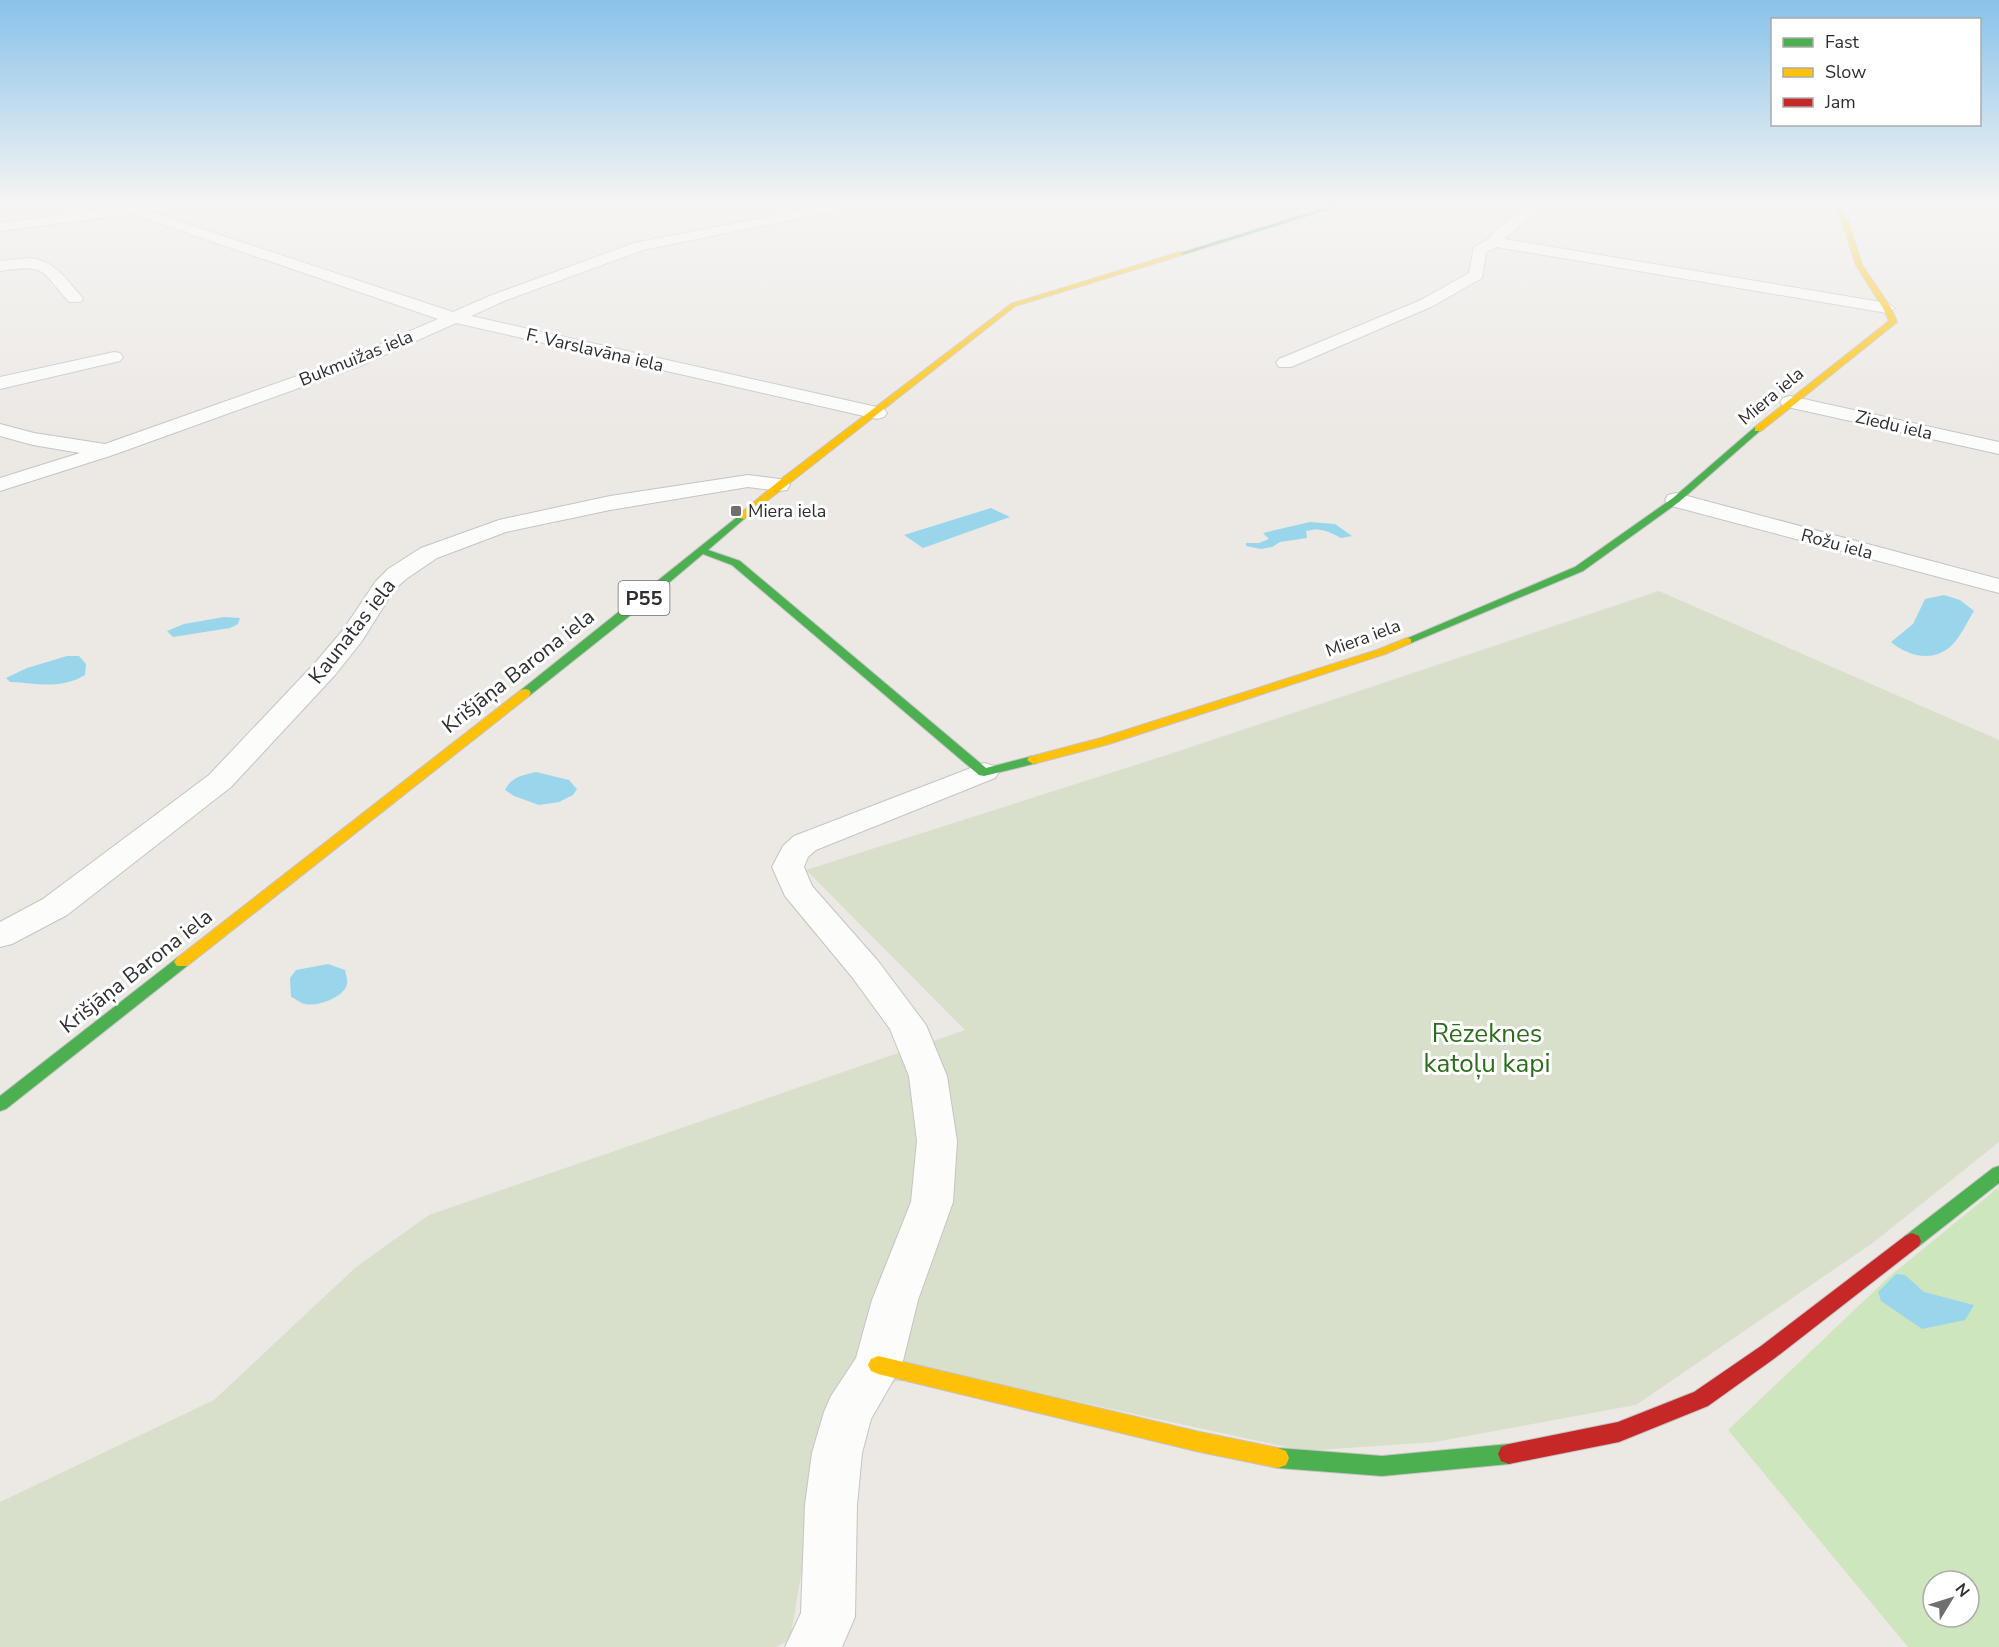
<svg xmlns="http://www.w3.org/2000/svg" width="1999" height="1647" font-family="'Nunito Sans',sans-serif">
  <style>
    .green { fill: #cee6be; fill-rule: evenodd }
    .cemetery { fill: #d8e0cc }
    .water { fill: #99d6ec }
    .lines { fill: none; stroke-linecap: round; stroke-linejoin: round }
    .street-casing { stroke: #c5c4c5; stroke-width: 2 }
    .fast-casing { stroke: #c5c4c5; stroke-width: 2 }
    .slow-casing { stroke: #c5c4c5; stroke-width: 2 }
    .jam-casing { stroke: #c5c4c5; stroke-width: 2 }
    .street { fill: #fcfcfb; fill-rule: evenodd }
    .fast { fill: #4caf50; fill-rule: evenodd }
    .slow { fill: #ffc107; fill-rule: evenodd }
    .jam { fill: #c62828; fill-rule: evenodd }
    .poi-dot { fill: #706f6e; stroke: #fff; stroke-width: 2 }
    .labels { text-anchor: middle; stroke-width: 6; stroke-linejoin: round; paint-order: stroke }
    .far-street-label { font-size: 18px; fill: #2e2e2e; stroke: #fff }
    .far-poi-label { font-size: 18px; fill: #2e2e2e; stroke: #fff; text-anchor: start }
    .shield { fill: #fff; stroke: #6d6d6d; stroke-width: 1.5 }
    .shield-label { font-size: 20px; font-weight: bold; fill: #2e2e2e }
    .street-label { font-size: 21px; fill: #2e2e2e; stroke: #fff }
    .near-park-label { font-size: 26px; fill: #2c6e1b; stroke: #fff }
  </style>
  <rect width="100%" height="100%" fill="#ece8e4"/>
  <!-- green -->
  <path class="green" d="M1999,1187V1647H1908L1728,1430L1890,1276ZM1933,1581H1969V1617H1933Z"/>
  <!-- cemetery -->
  <polygon class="cemetery" points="1659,591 1999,740 1999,1142 1874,1242 1636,1405 1435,1442 1304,1451 955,1375 839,1388 823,1446 790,1640 775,1647 0,1647 0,1502 214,1400 356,1267 429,1215 965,1030 806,870 1170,754"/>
  <!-- water -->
  <g class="water">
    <polygon points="991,508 1010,517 923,548 904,535"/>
    <path d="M1310,522L1335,524L1352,536L1341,538C1328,531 1320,527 1306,531L1307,538L1280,542L1272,547L1261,549L1246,546V543H1259L1269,539L1263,533Z"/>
    <path d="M1944,595L1960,600L1974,611C1967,622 1960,638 1951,646C1932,663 1908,656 1891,642L1913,624L1925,599Z"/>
    <polygon points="224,617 240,618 238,624 230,628 173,637 167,631 184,624"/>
    <path d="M67,656H79L86,664L85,675C60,690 37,683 10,682L6,678L27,668Z"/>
    <path d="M536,772L569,780L577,789L573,795L559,802L539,805L514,796L505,790C511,777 523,775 536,772Z"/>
    <path d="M328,964L345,970C346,974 348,981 347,984C344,998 316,1007 305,1004C300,1003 296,999 291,997L290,978L296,970Z"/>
    <polygon points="1896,1274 1905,1275 1924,1292 1974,1305 1965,1320 1922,1329 1881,1301 1878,1292"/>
  </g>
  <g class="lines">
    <defs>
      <g id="street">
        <polygon points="105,203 124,203 134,206 161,203 195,203 189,207 151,212 453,312 492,295 634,243 835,203 859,203 853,207 643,250 504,301 471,316 877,407 884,409 887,413 884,417 877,419 456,323 360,366 113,455 0,491 0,478 80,453 33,445 0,436 0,424 34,433 105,444 348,358 438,319 132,214 0,231 0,223 115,208"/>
        <polygon points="1304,203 1329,203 1338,207 1331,211 1306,206"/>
        <polygon points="1532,203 1547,203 1504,239 1887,303 1895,308 1887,313 1497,247 1486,252 1482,278 1433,306 1291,367 1279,367 1276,363 1279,359 1421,300 1469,273 1474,247 1489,239 1495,230"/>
        <path d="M29,258C54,260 65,278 81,296L83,299L81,302H69C40,269 46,264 0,271V261Z"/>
        <polygon points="114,352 120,353 123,357 120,361 0,389 0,377"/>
        <polygon points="1790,396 1999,442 1999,454 1783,406 1780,402 1783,398"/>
        <polygon points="748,475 787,480 790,485 787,490 779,491 748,487 610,510 506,532 437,558 406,579 394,590 362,641 335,675 231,787 67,915 12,944 0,947 0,922 43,899 209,775 315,663 343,630 376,581 388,569 421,548 499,520 610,496"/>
        <polygon points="1676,493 1999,579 1999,593 1668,505 1665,500 1668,495"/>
        <polygon points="984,763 995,766 999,772 995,778 816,850 808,857 804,867 812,886 878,961 926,1025 947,1076 957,1141 953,1202 918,1300 902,1365 871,1419 862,1453 857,1505 855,1617 842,1647 785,1647 801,1613 805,1505 812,1453 824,1412 831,1396 856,1358 872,1300 911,1202 917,1141 909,1076 890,1029 852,977 785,896 772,867 783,846 794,836"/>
      </g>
      <g id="fast">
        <polygon points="1341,203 1349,203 1182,255 1177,254"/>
        <polygon points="1755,427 1762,429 1679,502 1583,571 1411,643 1407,644 1401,641 1575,567 1673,498"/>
        <polygon points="741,514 744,515 744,519 708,550 740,561 986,768 1033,756 1037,757 1039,760 1037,763 984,776 979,775 732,565 703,554 627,618 529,696 521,696 519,693 521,690"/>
        <polygon points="182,957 187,958 190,962 187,966 6,1109 0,1111 0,1096 177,958"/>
        <polygon points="1999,1166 1999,1183 1919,1246 1912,1249 1905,1246 1903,1241 1905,1236 1993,1168"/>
        <polygon points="1509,1444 1517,1447 1520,1454 1517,1461 1509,1464 1382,1476 1278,1468 1270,1465 1267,1458 1270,1451 1278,1448 1382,1456"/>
      </g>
      <g id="slow">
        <polygon points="1829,203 1835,203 1847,218 1862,265 1891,308 1897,322 1761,431 1755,431 1755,427 1889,321 1883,308 1856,265 1841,218"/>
        <polygon points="1180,252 1182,255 1015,306 744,519 736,517 785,476 1011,304"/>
        <polygon points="1407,638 1411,639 1411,643 1385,654 1109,744 1033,764 1027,760 1029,757 1101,738 1377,650"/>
        <polygon points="525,689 529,690 531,693 529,696 187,966 177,966 174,962 177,958 521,690"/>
        <polygon points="878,1356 1200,1432 1278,1448 1286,1451 1289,1458 1286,1465 1278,1468 1200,1452 878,1374 871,1371 868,1365 871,1359"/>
      </g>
      <polygon id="jam" points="1912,1233 1919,1236 1921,1241 1919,1246 1775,1358 1708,1406 1619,1442 1509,1464 1501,1461 1498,1454 1501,1447 1509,1444 1618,1422 1694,1392 1761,1346 1905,1236"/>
    </defs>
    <!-- street casing -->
    <use href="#street" class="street-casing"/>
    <!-- fast casing -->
    <use href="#fast" class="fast-casing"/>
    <!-- slow casing -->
    <use href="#slow" class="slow-casing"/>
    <!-- jam casing -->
    <use href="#jam" class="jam-casing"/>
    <!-- street -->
    <use href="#street" class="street"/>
    <!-- fast -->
    <use href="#fast" class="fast"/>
    <!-- slow -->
    <use href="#slow" class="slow"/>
    <!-- jam -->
    <use href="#jam" class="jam"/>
  </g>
  <!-- sky -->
  <linearGradient id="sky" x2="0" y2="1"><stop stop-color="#88c2ea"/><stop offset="0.47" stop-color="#f6f5f3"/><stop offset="1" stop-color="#f6f5f3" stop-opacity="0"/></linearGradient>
  <rect width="1999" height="433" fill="url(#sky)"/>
  <!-- markers -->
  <rect class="poi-dot" x="730" y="505" width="12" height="12" rx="3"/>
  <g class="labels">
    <!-- far-street labels -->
    <g class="far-street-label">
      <text transform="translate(595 350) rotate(13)" y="6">F. Varslavāna iela</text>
      <text transform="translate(356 358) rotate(-22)" y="6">Bukmuižas iela</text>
      <text transform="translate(1771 396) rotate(-40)" y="6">Miera iela</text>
      <text transform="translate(1894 425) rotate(13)" y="6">Ziedu iela</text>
      <text transform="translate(1837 544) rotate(15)" y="6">Rožu iela</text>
      <text transform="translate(1363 638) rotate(-20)" y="6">Miera iela</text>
    </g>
    <!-- far-poi labels -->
    <g class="far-poi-label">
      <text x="748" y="517">Miera iela</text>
    </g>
    <!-- shield labels -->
    <rect class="shield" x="618.5" y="581" width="51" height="34" rx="4.5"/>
    <g class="shield-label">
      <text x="644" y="605">P55</text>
    </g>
    <!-- street labels -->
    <g class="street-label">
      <text transform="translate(352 631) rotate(-52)" y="7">Kaunatas iela</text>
      <text transform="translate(518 671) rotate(-38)" y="7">Krišjāņa Barona iela</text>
      <text transform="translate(136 971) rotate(-38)" y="7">Krišjāņa Barona iela</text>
    </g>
    <!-- near-park labels -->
    <g class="near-park-label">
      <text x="1487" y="1042">Rēzeknes<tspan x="1487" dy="30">katoļu kapi</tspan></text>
    </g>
  </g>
  <!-- legend -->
  <rect x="1771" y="18" width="210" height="108" fill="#ffffff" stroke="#ababab" stroke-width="1.5"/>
  <rect x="1783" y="38" width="30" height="9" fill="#4caf50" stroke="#ababab" stroke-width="1.5"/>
  <text x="1825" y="48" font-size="18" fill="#2e2e2e">Fast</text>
  <rect x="1783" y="68" width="30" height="9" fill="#ffc107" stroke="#ababab" stroke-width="1.5"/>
  <text x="1825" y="78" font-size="18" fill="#2e2e2e">Slow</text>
  <rect x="1783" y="98" width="30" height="9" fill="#c62828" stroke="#ababab" stroke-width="1.5"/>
  <text x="1825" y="108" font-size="18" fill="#2e2e2e">Jam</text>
  <!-- north arrow -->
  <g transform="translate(1951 1599) rotate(52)"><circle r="28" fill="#ffffff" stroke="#ababab" stroke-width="1.5"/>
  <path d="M0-4.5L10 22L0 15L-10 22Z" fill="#706f6e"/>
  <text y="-9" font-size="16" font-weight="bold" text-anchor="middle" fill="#2e2e2e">N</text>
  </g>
</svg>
